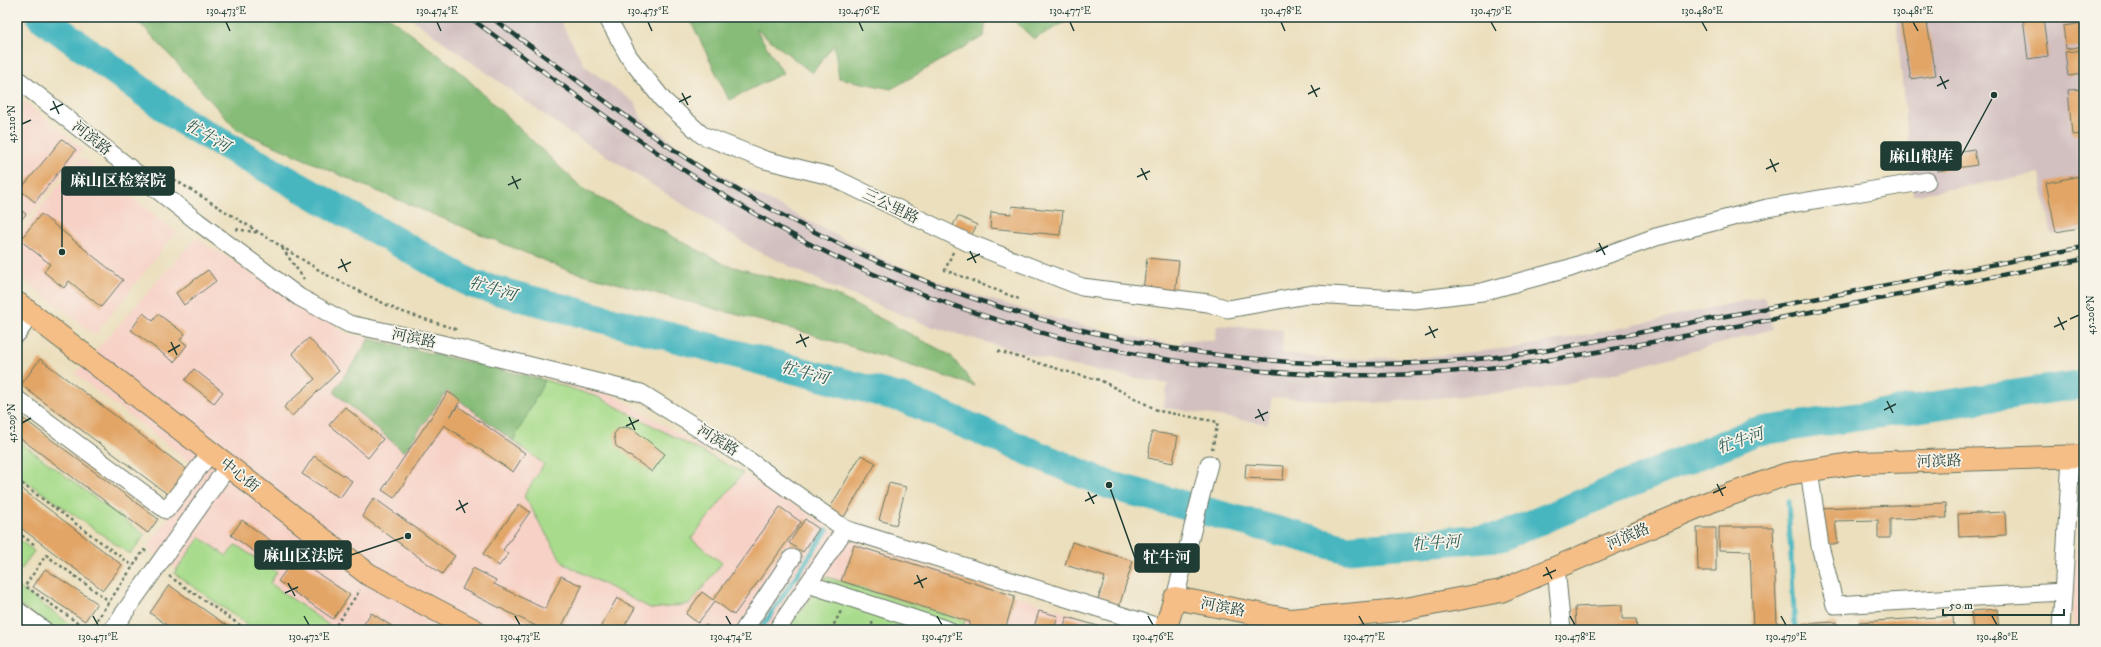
<svg xmlns="http://www.w3.org/2000/svg" width="2101" height="647" font-family="'IM FELL DW Pica','Noto Serif SC',serif">
  <style>
    .built { fill: #f7d1c6 }
    .industrial { fill: #d2bfbf }
    .green { fill: #a8dc8c; stroke: #648c60 }
    .forest { fill: #86bc78; stroke: #527c56 }
    .lines { fill: none; stroke-linecap: round; stroke-linejoin: round }
    .stream { stroke: #47b6bf; stroke-width: 5 }
    .river { stroke: #47b6bf; stroke-width: 29 }
    .building { fill: #e2a566 }
    .minor-casing { stroke: #667664; stroke-width: 19 }
    .major-casing { stroke: #667664; stroke-width: 24 }
    .path { stroke: #667664; stroke-width: 2.5; stroke-dasharray: 3 3; stroke-linecap: butt }
    .minor { stroke: #fff; stroke-width: 17 }
    .major { stroke: #f6be87; stroke-width: 22 }
    .rail-casing { stroke: #1f3d34; stroke-width: 4.5 }
    .rail { stroke: #f7f3e8; stroke-width: 3; stroke-dasharray: 9; stroke-linecap: butt }
    .ticks { fill: none; stroke: #1f3d34; stroke-width: 1.5 }
    .labels { text-anchor: middle; stroke-width: 3.5; stroke-linejoin: round; paint-order: stroke }
    .street-label { font-size: 15px; fill: #1f3d34; stroke: #f7f3e8 }
    .water-label { font-size: 16px; font-style: italic; fill: #295b57; stroke: #f7f3e8 }
    .leader { fill: none; stroke: #1f3d34; stroke-width: 1.5 }
    .callout-dot { fill: #1f3d34; stroke: #f7f3e8; stroke-width: 1.5 }
    .callout { fill: #1f3d34; stroke: #1f3d34; stroke-width: 1.5 }
    .callout-label { font-size: 16px; text-anchor: middle; font-weight: bold; fill: #fff }
    .neatline { fill: none; stroke: #1f3d34; stroke-width: 1.5 }
    .ticks-label { font-size: 10px; text-anchor: middle; fill: #1f3d34 }
  </style>
  <rect width="100%" height="100%" fill="#f7f3e8"/>
  <filter id="ink" filterUnits="userSpaceOnUse"><feTurbulence type="fractalNoise" baseFrequency=".025" numOctaves="2"/><feDisplacementMap in="SourceGraphic" scale="8" xChannelSelector="R" yChannelSelector="G"/><feConvolveMatrix kernelMatrix="1 2 1 2 8 2 1 2 1" color-interpolation-filters="sRGB"/></filter>
  <filter id="wash" filterUnits="userSpaceOnUse"><feTurbulence type="fractalNoise" baseFrequency=".012" numOctaves="4" result="noise"/><feDisplacementMap in="SourceGraphic" scale="16" xChannelSelector="R" yChannelSelector="G"/><feGaussianBlur stdDeviation="0.9" result="paint"/><feColorMatrix in="noise" values="0 0 0 0 0 0 0 0 0 0 0 0 0 0 0 0 0 1.4 0 .05"/><feComposite in="paint" operator="in"/></filter>
  <g filter="url(#wash)">
    <rect width="100%" height="100%" fill="#ebdfbd"/>
    <!-- built -->
    <g class="built">
      <polygon points="17,96 83,149 17,231"/>
      <polygon points="81,157 176,232 95,335 17,274 17,238"/>
      <polygon points="196,238 348,334 616,396 797,506 849,540 1119,630 262,630 147,548 202,471 75,374"/>
      <polygon points="2081,476 2084,476 2084,630 2072,630"/>
    </g>
    <!-- industrial -->
    <g class="industrial">
      <polygon points="409,17 558,17 585,66 636,104 641,118 690,155 742,187 885,260 966,292 1042,315 1107,331 1178,346 1183,340 1215,341 1217,325 1283,330 1282,353 1331,359 1425,357 1520,347 1626,327 1765,296 1773,329 1618,372 1537,390 1374,403 1272,397 1267,424 1163,407 1168,384 1059,363 933,327 835,288 754,249 570,133"/>
      <polygon points="1896,17 2084,17 2084,228 2052,235 2040,174 1913,195"/>
    </g>
    <!-- green -->
    <g class="green">
      <polygon points="545,380 598,397 743,473 691,539 722,563 690,604 652,609 563,563 524,496 544,464 513,441"/>
      <polygon points="17,440 145,535 130,554 17,475"/>
      <polygon points="200,537 226,556 236,545 277,572 270,583 330,626 328,630 255,630 174,573"/>
      <polygon points="17,538 34,551 21,570 17,568"/>
      <polygon points="827,577 965,620 962,630 785,630"/>
      <polygon points="17,586 78,630 55,630 17,603"/>
    </g>
    <!-- forest -->
    <g class="forest">
      <polygon points="130,17 389,17 457,69 583,189 726,265 834,294 950,355 975,386 811,334 567,270 365,186 236,129 145,28"/>
      <polygon points="689,17 986,17 984,36 891,89 839,78 834,45 812,73 755,28 783,73 729,100"/>
      <polygon points="1010,17 1074,17 1034,39"/>
      <polygon points="369,339 545,380 513,441 447,391 404,452 334,392"/>
    </g>
    <g class="lines">
      <!-- stream -->
      <g class="stream">
        <polyline points="1788,501 1795,630"/>
        <polyline points="760,630 827,530"/>
      </g>
      <!-- river -->
      <polyline class="river" points="41,17 186,123 472,284 905,399 1109,485 1346,549 1500,537 1754,432 2084,384"/>
    </g>
    <g id="blocks">
      <!-- building -->
      <g class="building">
        <polygon points="1900,17 1926,17 1936,75 1911,79"/>
        <polygon points="2023,17 2043,17 2048,56 2028,59"/>
        <polygon points="2084,23 2084,46 2066,49 2063,26"/>
        <polygon points="2084,50 2084,74 2068,76 2065,52"/>
        <polygon points="2084,89 2084,134 2072,135 2068,90"/>
        <polygon points="62,139 76,150 35,202 20,190"/>
        <polygon points="1974,149 1977,165 1938,171 1936,155"/>
        <polygon points="2084,175 2084,227 2056,232 2046,183"/>
        <polygon points="1012,206 1063,211 1060,235 990,228 991,212 1011,214"/>
        <polygon points="17,207 26,214 17,225"/>
        <polygon points="41,214 123,280 101,307 69,281 64,288 44,272 50,264 20,240"/>
        <polygon points="958,216 977,225 970,238 951,229"/>
        <polygon points="1147,258 1179,261 1175,294 1143,290"/>
        <polygon points="208,270 216,281 184,305 176,293"/>
        <polygon points="143,313 153,321 158,314 185,334 180,340 187,345 174,362 131,330"/>
        <polygon points="309,338 339,371 292,416 284,407 315,379 292,353"/>
        <polygon points="40,359 189,471 170,496 21,385"/>
        <polygon points="194,369 223,392 214,403 185,380"/>
        <polygon points="448,392 461,400 450,417 458,406 525,453 513,472 444,425 394,498 382,490"/>
        <polygon points="345,407 383,439 368,458 329,425"/>
        <polygon points="17,414 158,519 148,533 17,436"/>
        <polygon points="626,427 633,429 665,454 652,472 616,446 614,434 619,428"/>
        <polygon points="1152,432 1178,436 1173,463 1148,458"/>
        <polygon points="861,455 876,463 844,517 830,508"/>
        <polygon points="314,456 352,481 340,498 302,474"/>
        <polygon points="1246,464 1284,466 1283,480 1245,478"/>
        <polygon points="889,483 906,487 896,525 879,520"/>
        <polygon points="17,485 122,565 103,590 17,525"/>
        <polygon points="374,498 455,556 442,574 362,516"/>
        <polygon points="1946,503 1947,518 1890,519 1890,538 1878,538 1878,520 1835,521 1838,544 1825,544 1821,508"/>
        <polygon points="519,504 530,512 503,550 508,554 499,566 483,554"/>
        <polygon points="780,507 801,522 734,615 715,601 698,623 686,614 702,592 713,600"/>
        <polygon points="2005,512 2006,535 1959,537 1958,514"/>
        <polygon points="805,519 819,529 803,552 789,543"/>
        <polygon points="242,520 284,550 273,565 231,535"/>
        <polygon points="1719,527 1773,527 1777,624 1785,624 1785,630 1753,630 1750,551 1719,550"/>
        <polygon points="1697,528 1716,528 1716,571 1698,571"/>
        <polygon points="1072,542 1133,561 1118,610 1097,603 1105,577 1065,565"/>
        <polygon points="854,545 1015,596 1005,630 968,630 970,622 841,581"/>
        <polygon points="295,558 350,595 333,619 278,581"/>
        <polygon points="473,568 496,580 494,584 545,609 561,576 582,586 560,630 544,630 462,589"/>
        <polygon points="45,569 97,603 85,621 33,587"/>
        <polygon points="169,585 233,630 174,630 150,613"/>
        <polygon points="617,598 635,608 622,630 605,630 601,626"/>
        <polygon points="1622,605 1622,619 1636,619 1637,630 1576,630 1575,607"/>
        <polygon points="1997,609 1999,630 1973,630 1971,611"/>
        <polygon points="1039,611 1058,616 1054,630 1033,630"/>
        <polygon points="371,613 398,630 360,630"/>
        <polygon points="1953,616 1954,630 1860,630 1859,622"/>
        <polygon points="1067,617 1105,628 1105,630 1063,630"/>
        <polygon points="1836,622 1837,630 1801,630 1801,624"/>
        <polygon points="706,625 715,630 704,630"/>
      </g>
    </g>
  </g>
  <g filter="url(#ink)">
    <use href="#blocks" fill-opacity="0" stroke="#667664" stroke-width="1"/>
    <g class="lines">
      <defs>
        <g id="minor">
          <polyline points="607,17 629,57 663,100 702,135 765,160 830,176 969,243 1082,287 1208,303 1228,309 1313,294 1414,300 1482,292 1570,268 1656,237 1767,208 1927,181"/>
          <polyline points="17,79 198,222 299,297 349,324 438,343 641,393 741,455 845,529"/>
          <polyline points="17,334 31,314"/>
          <polyline points="17,399 166,510 211,452"/>
          <polyline points="1809,470 1820,546 1835,605 2063,592"/>
          <polyline points="1556,567 1562,630"/>
          <polyline points="808,584 948,630"/>
          <polyline points="1175,598 1209,464"/>
          <polyline points="17,610 44,630"/>
          <polyline points="112,630 228,466"/>
          <polyline points="744,630 792,558"/>
          <polyline points="777,630 845,529 1165,629"/>
          <polyline points="2061,630 2071,457"/>
        </g>
        <g id="major">
          <polyline points="17,303 368,574 474,630"/>
          <polyline points="1165,630 1175,598 1290,620 1400,610 1501,591 1712,501 1787,474 1857,463 2084,456"/>
        </g>
      </defs>
      <!-- minor casing -->
      <use href="#minor" class="minor-casing"/>
      <!-- major casing -->
      <use href="#major" class="major-casing"/>
      <!-- path -->
      <g class="path">
        <polyline points="164,173 327,275 397,310 458,330"/>
        <polyline points="236,229 259,233"/>
        <polyline points="282,248 304,279"/>
        <polyline points="953,252 945,270 1019,299"/>
        <polyline points="998,351 1082,376 1100,380 1159,411 1218,422 1212,449"/>
        <polyline points="17,480 133,566"/>
        <polyline points="17,532 35,545"/>
        <polyline points="17,572 20,574"/>
        <polyline points="169,576 247,630"/>
        <polyline points="872,622 873,630"/>
        <polyline points="88,630 25,586 46,555 109,601"/>
        <polyline points="90,630 144,550 148,553"/>
        <polyline points="333,630 360,590"/>
        <polyline points="415,630 416,628"/>
        <polyline points="831,630 841,611"/>
      </g>
      <!-- minor -->
      <use href="#minor" class="minor"/>
      <!-- major -->
      <use href="#major" class="major"/>
      <defs>
        <g id="rail">
          <path d="M469,17C587,103 704,194 836,257C1006,338 1199,379 1388,375C1492,373 1593,353 1695,334C1825,310 1954,284 2084,259"/>
          <path d="M490,17C570,73 650,139 734,188C980,333 1261,393 1544,351L2084,247"/>
        </g>
      </defs>
      <!-- rail casing -->
      <use href="#rail" class="rail-casing"/>
      <!-- rail -->
      <use href="#rail" class="rail"/>
    </g>
  </g>
  <!-- ticks -->
  <path class="ticks" d="M226,22L230,31M437,22L441,31M648,22L652,31M859,22L863,31M1070,22L1074,31M1281,22L1285,31M1491,22L1496,31M1702,22L1707,31M1913,22L1918,31M1940,76L1946,89M1311,85L1317,97M1937,86L1949,80M682,93L688,105M1308,94L1320,88M53,101L59,114M679,102L691,96M50,110L63,104M22,124L31,120M1770,159L1776,172M1141,168L1147,180M1766,169L1779,163M512,176L518,189M1137,177L1150,171M508,185L521,179M1599,243L1605,255M970,251L976,263M1596,252L1608,246M341,259L347,272M967,260L980,254M338,268L351,262M2058,317L2064,330M2070,319L2079,315M1429,326L1435,338M2054,327L2067,321M800,334L806,347M1425,335L1438,329M171,342L177,355M796,343L809,337M168,352L180,345M1887,401L1893,413M1258,409L1264,421M1884,410L1896,404M629,417L635,430M1255,418L1268,412M22,423L31,418M626,426L639,420M1717,484L1723,496M1088,492L1094,504M1713,493L1726,487M459,500L465,513M1085,501L1097,495M456,510L468,503M1546,567L1552,579M917,575L923,588M1543,576L1556,570M288,583L295,596M914,584L927,578M285,593L298,587M93,616L98,625M304,616L309,625M515,616L520,625M726,616L731,625M937,616L942,625M1148,616L1153,625M1359,616L1364,625M1570,616L1575,625M1781,616L1786,625M1992,616L1997,625"/>
  <g class="labels">
    <!-- street labels -->
    <g class="street-label">
      <text transform="translate(92 138) rotate(38)" y="5">河滨路</text>
      <text transform="translate(891 206) rotate(26)" y="5">三公里路</text>
      <text transform="translate(414 338) rotate(12)" y="5">河滨路</text>
      <text transform="translate(718 440) rotate(32)" y="5">河滨路</text>
      <text transform="translate(1939 461) rotate(-2)" y="5">河滨路</text>
      <text transform="translate(240 475) rotate(38)" y="5">中心街</text>
      <text transform="translate(1628 536) rotate(-23)" y="5">河滨路</text>
      <text transform="translate(1223 607) rotate(11)" y="5">河滨路</text>
    </g>
    <!-- water labels -->
    <g class="water-label">
      <text transform="translate(208 135) rotate(30)" y="6">牤牛河</text>
      <text transform="translate(493 288) rotate(17)" y="6">牤牛河</text>
      <text transform="translate(805 372) rotate(15)" y="6">牤牛河</text>
      <text transform="translate(1740 440) rotate(-19)" y="6">牤牛河</text>
      <text transform="translate(1436 542) rotate(-4)" y="6">牤牛河</text>
    </g>
  </g>
  <!-- callouts -->
  <path class="leader" d="M1994 95L1961 156M62 252L62 181M408 536L351 555M1109 485L1135 558"/>
  <g class="callout-dot">
    <circle cx="1994" cy="95" r="4"/>
    <circle cx="62" cy="252" r="4"/>
    <circle cx="408" cy="536" r="4"/>
    <circle cx="1109" cy="485" r="4"/>
  </g>
  <g class="callout">
    <rect x="1881" y="142" width="80" height="28" rx="4"/>
    <rect x="62" y="167" width="112" height="28" rx="4"/>
    <rect x="255" y="541" width="96" height="28" rx="4"/>
    <rect x="1135" y="544" width="64" height="28" rx="4"/>
  </g>
  <g class="callout-label">
    <text x="1921" y="162">麻山粮库</text>
    <text x="118" y="186">麻山区检察院</text>
    <text x="303" y="561">麻山区法院</text>
    <text x="1167" y="563">牤牛河</text>
  </g>
  <!-- margin -->
  <rect width="2101" height="647" fill="none" stroke="#f7f3e8" stroke-width="44"/>
  <!-- scale -->
  <path d="M1943 609v6h121v-6" fill="none" stroke="#1f3d34" stroke-width="2"/>
  <text x="1949" y="609" font-size="12" fill="#1f3d34" stroke="#f7f3e8" stroke-width="3" paint-order="stroke">50 m</text>
  <rect x="22" y="22" width="2057" height="603" class="neatline"/>
  <g class="ticks-label">
    <text x="226" y="14">130.473°E</text>
    <text x="437" y="14">130.474°E</text>
    <text x="648" y="14">130.475°E</text>
    <text x="859" y="14">130.476°E</text>
    <text x="1070" y="14">130.477°E</text>
    <text x="1281" y="14">130.478°E</text>
    <text x="1491" y="14">130.479°E</text>
    <text x="1702" y="14">130.480°E</text>
    <text x="1913" y="14">130.481°E</text>
    <text transform="translate(11 124) rotate(-90)" y="4">45.210°N</text>
    <text transform="translate(2090 315) rotate(-90)" y="4">45.206°N</text>
    <text transform="translate(11 423) rotate(-90)" y="4">45.209°N</text>
    <text x="98" y="640">130.471°E</text>
    <text x="309" y="640">130.472°E</text>
    <text x="520" y="640">130.473°E</text>
    <text x="731" y="640">130.474°E</text>
    <text x="942" y="640">130.475°E</text>
    <text x="1153" y="640">130.476°E</text>
    <text x="1364" y="640">130.477°E</text>
    <text x="1575" y="640">130.478°E</text>
    <text x="1786" y="640">130.479°E</text>
    <text x="1997" y="640">130.480°E</text>
  </g>
</svg>
